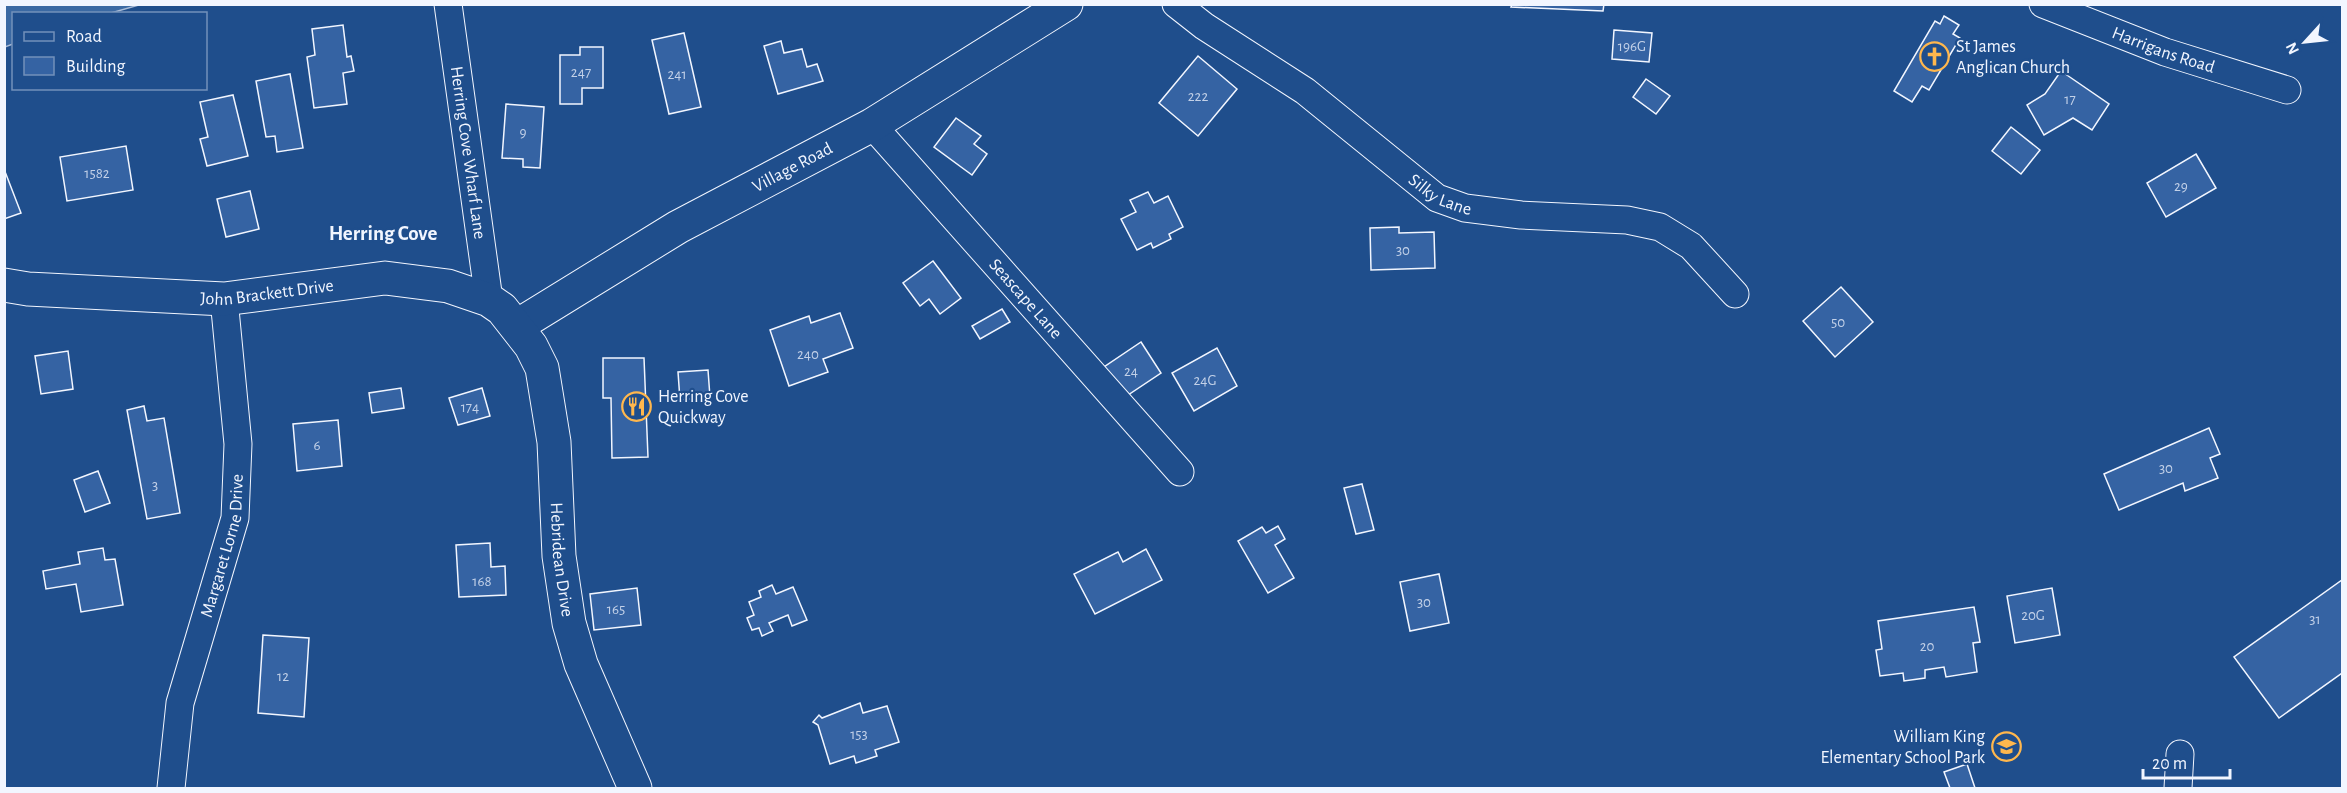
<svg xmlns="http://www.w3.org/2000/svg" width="2347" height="793" font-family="'Alegreya Sans',sans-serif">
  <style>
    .water { fill: #3b69a3; stroke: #a8bbd7; stroke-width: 1.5 }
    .building { fill: #3563a3; stroke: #f2f6ff; stroke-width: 1.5 }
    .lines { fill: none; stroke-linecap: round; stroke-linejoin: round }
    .minor-casing { stroke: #f2f6ff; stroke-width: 29 }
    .tertiary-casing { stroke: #f2f6ff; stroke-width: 35 }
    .secondary-casing { stroke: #f2f6ff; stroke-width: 35 }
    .minor { stroke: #1f4e8c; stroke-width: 27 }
    .tertiary { stroke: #1f4e8c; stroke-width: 33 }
    .secondary { stroke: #1f4e8c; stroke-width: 33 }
    .labels { text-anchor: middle; stroke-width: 4.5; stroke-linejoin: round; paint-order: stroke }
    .number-label { font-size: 15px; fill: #c3d1e8 }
    .poi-label { font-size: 18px; fill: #f2f6ff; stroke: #1f4e8c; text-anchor: start }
    .street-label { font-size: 18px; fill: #f2f6ff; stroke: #1f4e8c }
    .quarter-label { font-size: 21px; font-weight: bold; fill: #f2f6ff; stroke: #1f4e8c }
  </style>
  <rect width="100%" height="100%" fill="#1f4e8c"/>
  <!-- water -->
  <polygon class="water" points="5,4 139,4 139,5 111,13 14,14 13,44 5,47"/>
  <!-- building -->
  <g class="building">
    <polygon points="1512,4 1604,4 1603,11 1511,7"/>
    <polygon points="1944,16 1959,25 1953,34 1960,38 1929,90 1922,86 1912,102 1894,91 1935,21 1940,24"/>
    <polygon points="343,25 347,57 351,56 354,71 343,73 347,104 314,108 307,57 315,55 312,29"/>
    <polygon points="1614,30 1652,33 1649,62 1612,59"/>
    <polygon points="684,33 701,107 669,114 652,40"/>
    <polygon points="781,41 784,53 802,49 807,67 817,64 823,81 778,94 764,46"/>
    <polygon points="580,47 603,47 603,88 582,88 582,104 560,104 560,55 580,55"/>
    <polygon points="1198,56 1237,89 1198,136 1159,103"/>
    <polygon points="2061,71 2109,104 2092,130 2073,118 2044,135 2027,105 2045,94"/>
    <polygon points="290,74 303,148 277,152 275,136 266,137 256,81"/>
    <polygon points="1646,79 1670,96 1656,114 1633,97"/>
    <polygon points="233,95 248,156 207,166 200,139 208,137 200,102"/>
    <polygon points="506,104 544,107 540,168 523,167 523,159 502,158"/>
    <polygon points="956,118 981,136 974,144 987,154 972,175 934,147"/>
    <polygon points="2011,127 2040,150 2021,174 1992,151"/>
    <polygon points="126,146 133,190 67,201 60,157"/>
    <polygon points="2196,154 2216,188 2166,217 2147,183"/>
    <polygon points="4,169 21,213 4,219"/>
    <polygon points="250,191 259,229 226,237 217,199"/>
    <polygon points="1148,192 1154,203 1168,196 1183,227 1169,234 1171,239 1153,248 1151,243 1137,250 1121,219 1136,212 1130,200"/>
    <polygon points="1399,227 1399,233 1434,232 1435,268 1371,270 1370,228"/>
    <polygon points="933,261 961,298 940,314 929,299 920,306 903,283"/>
    <polygon points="1841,287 1873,322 1835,357 1803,321"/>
    <polygon points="1002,309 1010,322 980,339 972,326"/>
    <polygon points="840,313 853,348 823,359 828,372 789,386 770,330 809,316 811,323"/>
    <polygon points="1141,342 1161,373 1122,399 1101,369"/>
    <polygon points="1217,348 1237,386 1194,411 1172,373"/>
    <polygon points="68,351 73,389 41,394 35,356"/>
    <polygon points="603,358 644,358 648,457 612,458 611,398 603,398"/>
    <polygon points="708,370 710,397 680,400 678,372"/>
    <polygon points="401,388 404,408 372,413 369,393"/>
    <polygon points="482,388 490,416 458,425 449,398"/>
    <polygon points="144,406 147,421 164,418 180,513 147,519 127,410"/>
    <polygon points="338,420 342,466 297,471 293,424"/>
    <polygon points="2209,428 2220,454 2210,458 2218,478 2185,491 2183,483 2119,510 2104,474"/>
    <polygon points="98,471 110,503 85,512 74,480"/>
    <polygon points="1362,484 1374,530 1356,534 1344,488"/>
    <polygon points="1278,526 1285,539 1275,545 1294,578 1268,593 1238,541 1262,527 1266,533"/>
    <polygon points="490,543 491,567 505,566 506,595 459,597 456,545"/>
    <polygon points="103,548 105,560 115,559 123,605 81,612 76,584 46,589 43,571 80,564 78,552"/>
    <polygon points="1146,549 1162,580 1095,614 1074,574 1118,552 1123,562"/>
    <polygon points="1439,574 1449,623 1410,631 1400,582"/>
    <polygon points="2342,580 2342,673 2279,718 2234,657"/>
    <polygon points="772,585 776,594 793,587 807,620 792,626 788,615 769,623 773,631 762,636 759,628 752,630 747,618 754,615 749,602 761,597 759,591"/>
    <polygon points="637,588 641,625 594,630 590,594"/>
    <polygon points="2052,588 2060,635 2015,643 2007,596"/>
    <polygon points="1974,607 1980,642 1973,643 1977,672 1946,677 1944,667 1925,670 1925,678 1904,681 1903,673 1880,676 1876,650 1882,649 1878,621"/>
    <polygon points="263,635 309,638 304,717 258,713"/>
    <polygon points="860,703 863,713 887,706 899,742 875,750 877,756 856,763 854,756 830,764 818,725 813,722 819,715 822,718"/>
    <polygon points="1967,764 1975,788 1950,788 1944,772"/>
  </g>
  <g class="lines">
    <defs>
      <g id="minor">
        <path id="s1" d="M448,4L489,300"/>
        <path id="s2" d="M1176,4L1204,26L1305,91L1437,198L1465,208L1521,215L1627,220L1660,227L1691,246L1735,294"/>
        <path id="s3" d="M2043,4L2165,52L2287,90"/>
        <path id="s4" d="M872,125L1180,472"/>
        <path id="s5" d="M171,788L180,703L235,518L238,444L224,299"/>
        <polyline points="2178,788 2180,754"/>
      </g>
      <g id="tertiary">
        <path id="s6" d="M517,326L678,227L872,125L1066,4"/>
      </g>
      <g id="secondary">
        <path id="s7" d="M4,285L28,289L224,299L385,278L448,286L489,300L502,309L531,346L542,368L554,442L559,556L569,623L581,664L635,788"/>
      </g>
    </defs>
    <!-- minor casing -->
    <use href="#minor" class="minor-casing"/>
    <!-- tertiary casing -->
    <use href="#tertiary" class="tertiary-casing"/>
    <!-- secondary casing -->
    <use href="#secondary" class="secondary-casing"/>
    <!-- minor -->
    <use href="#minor" class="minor"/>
    <!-- tertiary -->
    <use href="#tertiary" class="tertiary"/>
    <!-- secondary -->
    <use href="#secondary" class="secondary"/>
  </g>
  <!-- icons -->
  <defs>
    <symbol id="church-ring" viewBox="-11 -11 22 22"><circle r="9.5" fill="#1f4e8c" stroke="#ffb74d" stroke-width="1.5"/><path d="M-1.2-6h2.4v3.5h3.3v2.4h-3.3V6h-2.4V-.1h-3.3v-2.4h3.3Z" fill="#ffb74d"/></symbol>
    <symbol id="restaurant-ring" viewBox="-11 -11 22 22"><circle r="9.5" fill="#1f4e8c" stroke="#ffb74d" stroke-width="1.5"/><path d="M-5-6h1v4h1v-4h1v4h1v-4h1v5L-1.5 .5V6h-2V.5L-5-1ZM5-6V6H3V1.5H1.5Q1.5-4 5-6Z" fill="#ffb74d"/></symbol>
    <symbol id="school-ring" viewBox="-11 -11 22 22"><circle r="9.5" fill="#1f4e8c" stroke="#ffb74d" stroke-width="1.5"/><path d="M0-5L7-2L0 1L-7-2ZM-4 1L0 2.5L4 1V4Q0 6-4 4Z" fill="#ffb74d"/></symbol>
  </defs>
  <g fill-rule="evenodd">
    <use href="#church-ring" x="1918" y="40" width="33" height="33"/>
    <use href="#restaurant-ring" x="620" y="390" width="33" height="33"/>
    <use href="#school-ring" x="1990" y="730" width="33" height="33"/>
  </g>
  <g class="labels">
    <!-- number labels -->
    <g class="number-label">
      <text x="1632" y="51">196G</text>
      <text x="581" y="77">247</text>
      <text x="677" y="79">241</text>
      <text x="1198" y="101">222</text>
      <text x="2070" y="104">17</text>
      <text x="523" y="137">9</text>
      <text x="97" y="178">1582</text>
      <text x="2181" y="191">29</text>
      <text x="1403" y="255">30</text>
      <text x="1838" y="327">50</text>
      <text x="808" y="359">240</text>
      <text x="1131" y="376">24</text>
      <text x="1205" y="385">24G</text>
      <text x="470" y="412">174</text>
      <text x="317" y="450">6</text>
      <text x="2166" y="473">30</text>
      <text x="155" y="490">3</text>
      <text x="482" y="586">168</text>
      <text x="1424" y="607">30</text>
      <text x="616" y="614">165</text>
      <text x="2033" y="620">20G</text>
      <text x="2315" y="624">31</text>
      <text x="1927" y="651">20</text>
      <text x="283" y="681">12</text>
      <text x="859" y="739">153</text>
    </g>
    <!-- poi labels -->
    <g class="poi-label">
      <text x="1956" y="52">St James<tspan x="1956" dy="21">Anglican Church</tspan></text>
      <text x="658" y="402">Herring Cove<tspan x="658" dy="21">Quickway</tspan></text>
      <text x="1985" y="742" text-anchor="end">William King<tspan x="1985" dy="21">Elementary School Park</tspan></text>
    </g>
    <!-- street labels -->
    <g class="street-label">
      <text dy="6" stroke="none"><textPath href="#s3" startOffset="129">Harrigans Road</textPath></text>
      <text dy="6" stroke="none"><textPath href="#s1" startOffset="150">Herring Cove Wharf Lane</textPath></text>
      <text dy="6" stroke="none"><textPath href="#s6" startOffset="318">Village Road</textPath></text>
      <text dy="6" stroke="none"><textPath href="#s2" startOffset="327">Silky Lane</textPath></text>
      <text dy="6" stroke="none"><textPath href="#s7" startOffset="264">John Brackett Drive</textPath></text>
      <text dy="6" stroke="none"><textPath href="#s4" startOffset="232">Seascape Lane</textPath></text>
      <text dy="6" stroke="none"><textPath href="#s5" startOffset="249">Margaret Lorne Drive</textPath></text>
      <text dy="6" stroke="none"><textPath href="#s7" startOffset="770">Hebridean Drive</textPath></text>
    </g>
    <!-- quarter labels -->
    <g class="quarter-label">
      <text x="383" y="240">Herring Cove</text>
    </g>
  </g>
  <!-- border -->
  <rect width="2347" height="793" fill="none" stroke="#f2f6ff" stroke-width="12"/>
  <!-- legend -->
  <rect x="12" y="12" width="195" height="78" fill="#1f4e8c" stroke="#7391ba" stroke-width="1.5"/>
  <rect x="24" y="32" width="30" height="9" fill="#1f4e8c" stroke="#7391ba" stroke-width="1.5"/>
  <text x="66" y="42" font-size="18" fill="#f2f6ff">Road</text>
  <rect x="24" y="57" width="30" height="18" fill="#3563a3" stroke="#7391ba" stroke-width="1.5"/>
  <text x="66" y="72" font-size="18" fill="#f2f6ff">Building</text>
  <!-- north arrow -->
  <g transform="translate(2305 42) rotate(243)" stroke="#1f4e8c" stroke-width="4.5" paint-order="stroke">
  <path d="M0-4.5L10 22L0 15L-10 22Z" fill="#f2f6ff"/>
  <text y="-9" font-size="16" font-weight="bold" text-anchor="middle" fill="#f2f6ff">N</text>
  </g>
  <!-- scale -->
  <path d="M2143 769v9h87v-9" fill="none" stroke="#f2f6ff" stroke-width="3"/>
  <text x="2152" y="769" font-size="18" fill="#f2f6ff" stroke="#1f4e8c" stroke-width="4.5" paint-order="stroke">20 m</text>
</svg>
